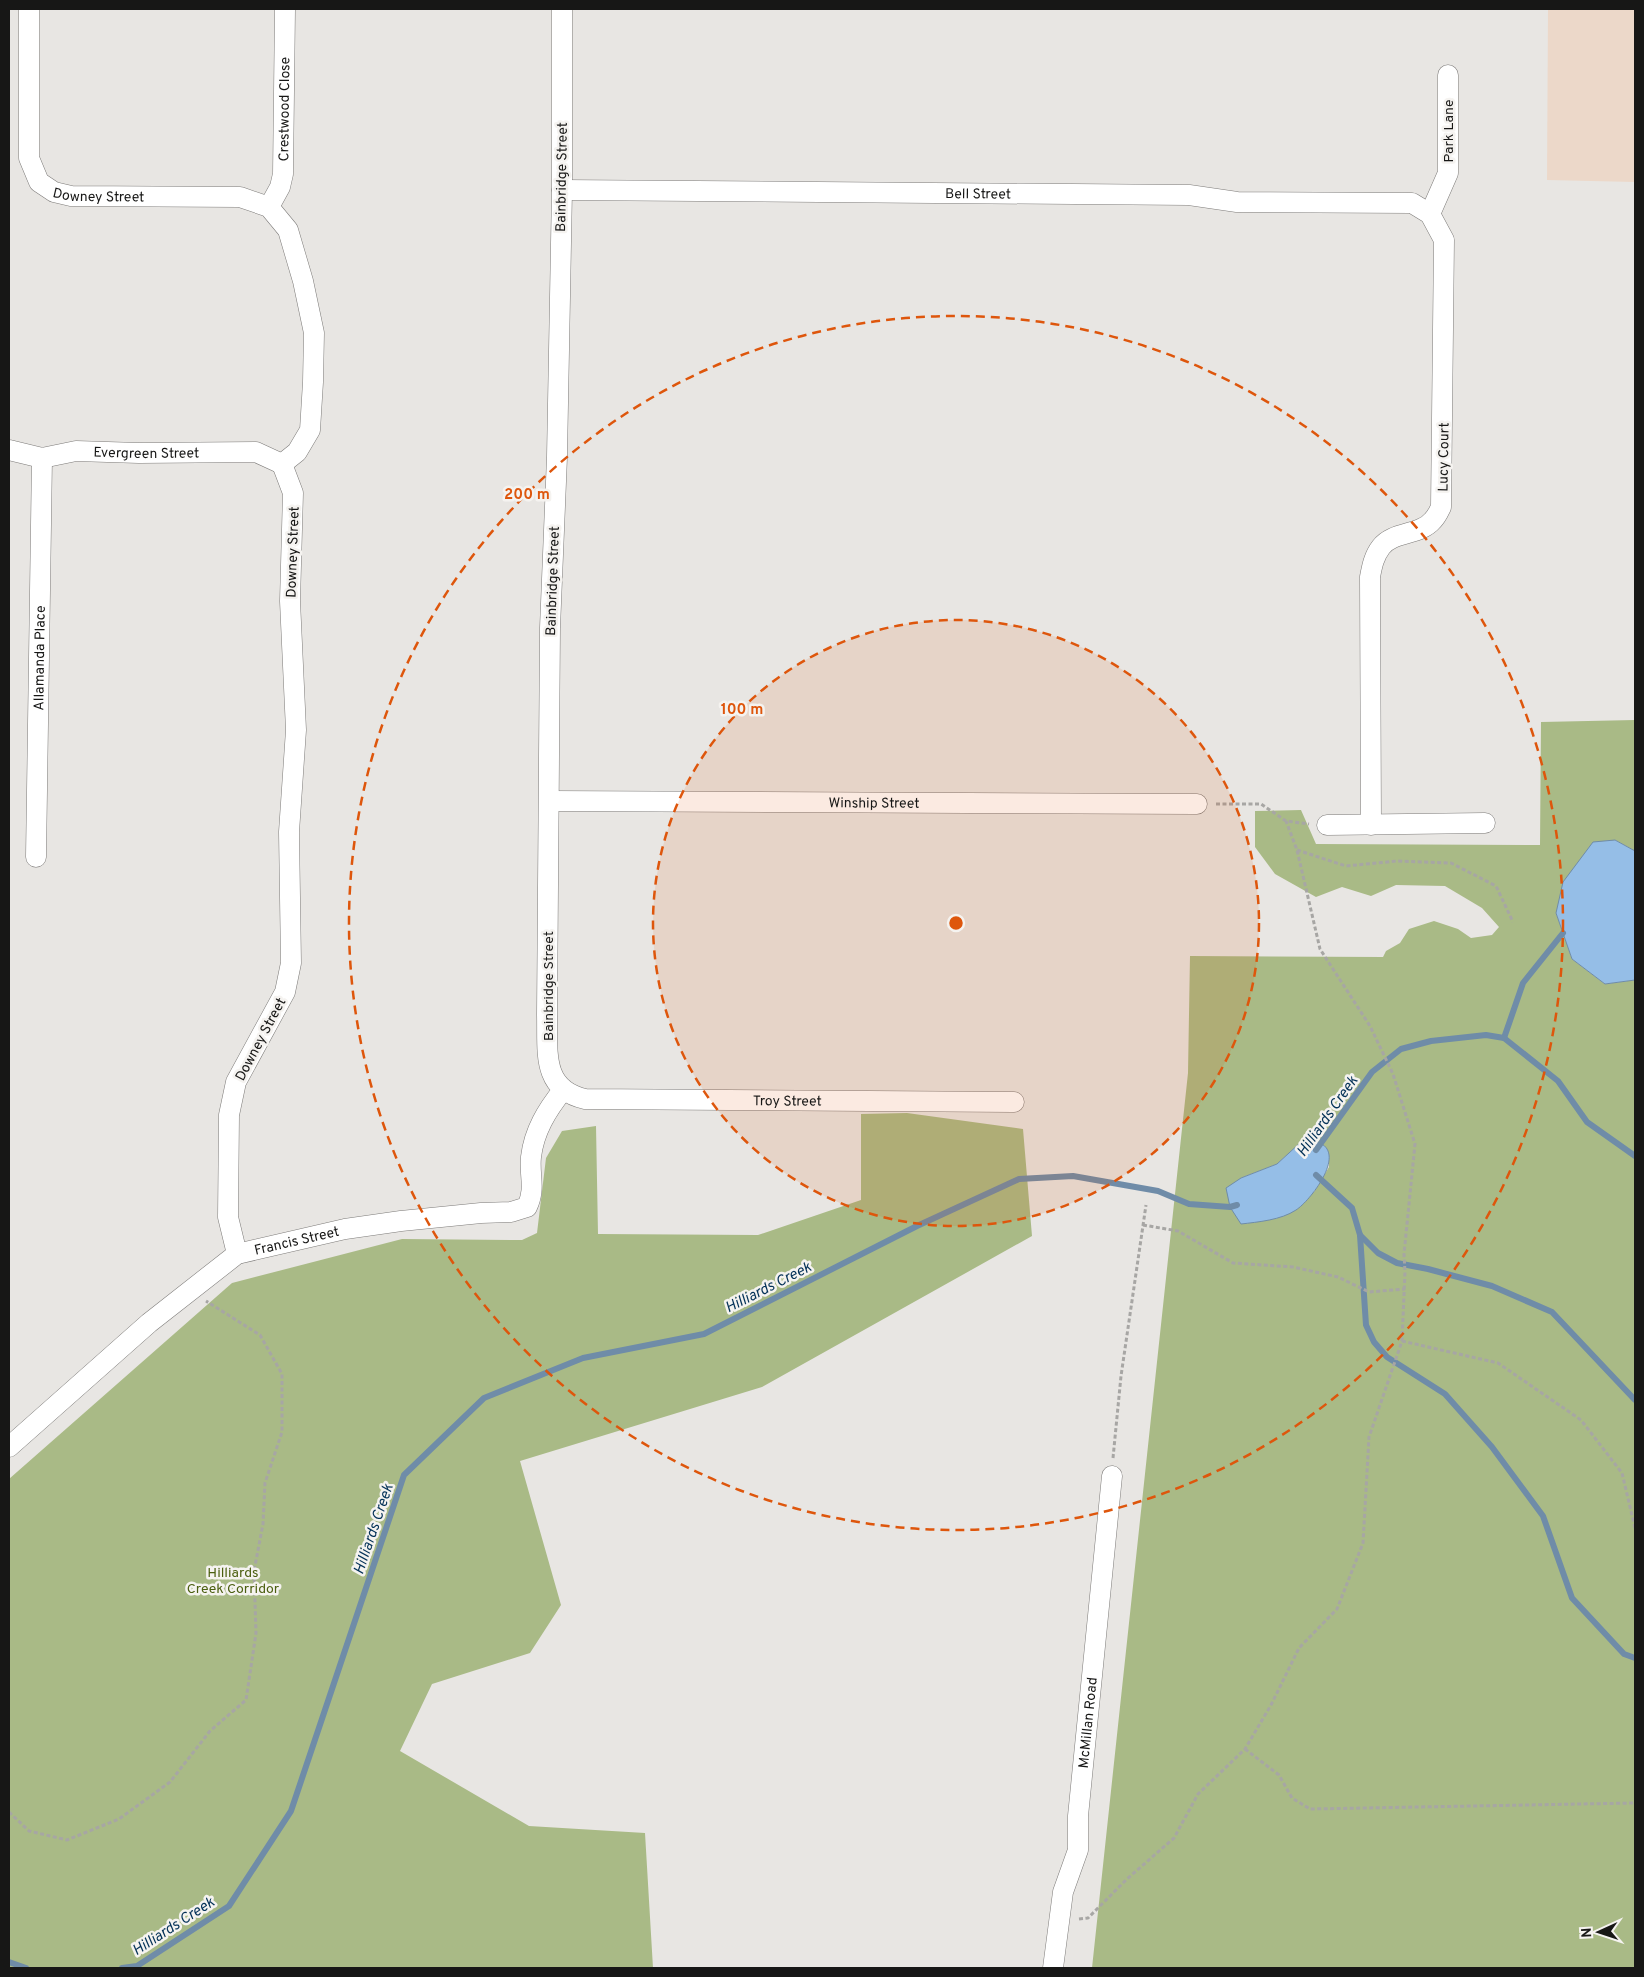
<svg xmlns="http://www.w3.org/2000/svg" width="1644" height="1977" font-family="Overpass,sans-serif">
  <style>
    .commercial { fill: #ecd8c9 }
    .forest { fill: #a9ba86; fill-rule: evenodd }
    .water { fill: #95bee7; stroke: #6f8ca8 }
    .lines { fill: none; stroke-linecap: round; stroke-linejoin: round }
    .stream { stroke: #6f8ca8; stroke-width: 6 }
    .minor-casing { stroke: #7d7b79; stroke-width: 21 }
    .path { stroke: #a7a6a4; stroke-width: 3; stroke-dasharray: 4 2.5; stroke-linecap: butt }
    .minor { stroke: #fff; stroke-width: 20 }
    .ring { fill: none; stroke: #de560c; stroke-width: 2.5; stroke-dasharray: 9 6 }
    .labels { text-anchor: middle; stroke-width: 5; stroke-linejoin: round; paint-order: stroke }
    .street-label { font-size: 14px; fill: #171716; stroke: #f5f3f0 }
    .park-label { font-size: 14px; fill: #4b5f10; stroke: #f5f3f0 }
    .water-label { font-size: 15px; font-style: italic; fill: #033157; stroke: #f5f3f0 }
    .centre { fill: #de560c; stroke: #f5f3f0; stroke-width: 2.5 }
    .ring-label { font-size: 15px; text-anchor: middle; font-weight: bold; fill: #de560c; stroke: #f5f3f0; stroke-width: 5; stroke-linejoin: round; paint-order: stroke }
  </style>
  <rect width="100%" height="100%" fill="#e8e6e3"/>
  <!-- commercial -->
  <polygon class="commercial" points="1548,9 1635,9 1635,182 1547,180"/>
  <!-- forest -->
  <g class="forest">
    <path d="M1635,720V851L1615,840L1556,913L1572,959L1605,984L1635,980V1968H1092L1188,1073L1190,956L1383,957L1386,951L1400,943L1409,929L1434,921L1458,929L1471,938L1492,935L1499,927L1482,908L1445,886L1396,885L1371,896L1342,887L1316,897L1275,874L1255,847V811L1301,810L1316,844L1540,845L1541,722ZM1301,1142L1328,1151L1329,1167L1314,1192L1241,1178L1277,1164Z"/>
    <polygon points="907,1113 1023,1129 1032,1236 762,1387 520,1461 561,1605 530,1653 432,1684 400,1751 529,1826 645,1833 653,1968 9,1968 9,1479 232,1283 402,1239 522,1240 537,1233 546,1158 562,1131 596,1126 598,1234 758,1235 861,1200 861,1114"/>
  </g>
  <!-- water -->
  <g class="water">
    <polygon points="1615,840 1635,851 1635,980 1605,984 1572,959 1556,913 1563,882 1593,842"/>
    <path d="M1301,1142C1306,1142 1315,1141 1320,1143C1346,1155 1310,1201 1296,1210C1281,1220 1258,1222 1241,1224L1230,1207L1226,1188L1241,1178L1277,1164Z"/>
  </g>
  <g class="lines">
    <!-- stream -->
    <g class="stream">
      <polyline points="1504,1038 1523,983 1563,933"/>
      <polyline points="1316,1150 1372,1072 1401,1049 1431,1041 1486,1035 1504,1038 1558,1081 1587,1122 1635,1156"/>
      <polyline points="1316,1175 1352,1208 1360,1235 1378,1253 1397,1263 1428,1269 1492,1286 1552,1312 1635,1400"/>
      <polyline points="1360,1235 1366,1325 1374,1342 1387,1357 1445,1394 1492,1447 1543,1516 1572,1598 1624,1654 1635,1658"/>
      <polyline points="9,1962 26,1968"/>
      <polyline points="122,1968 137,1966 229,1906 291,1811 404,1475 484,1398 583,1358 704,1334 917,1226 1019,1179 1073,1176 1158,1191 1189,1204 1230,1207 1237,1205"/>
    </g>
    <defs>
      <g id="minor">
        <path id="s1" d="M29,9V158L39,182L54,192L71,196L240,197L269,207L288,230L303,281L314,333L313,382L310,430L297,452L282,464L293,493L290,601L296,730L289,832L291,963L285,992L236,1082L229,1115L228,1217L237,1254"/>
        <path id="s2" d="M562,9V190L557,457L550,628L547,1015C548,1051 541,1089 585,1099L1014,1102"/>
        <path id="s3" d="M562,190L1189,195L1237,202L1412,203L1430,214L1444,240L1441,507C1439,511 1437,516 1433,520C1420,536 1393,531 1381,547C1374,556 1372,566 1370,577L1371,825"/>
        <path id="s4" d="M269,207L280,187L283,174L285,9"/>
        <polyline points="1430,214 1448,173 1448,75"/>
        <path id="s5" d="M9,450L42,458L76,451L139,453L256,452L282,464"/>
        <path id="s6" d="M550,801L1197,804"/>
        <polyline points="1327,825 1485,823"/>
        <path id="s7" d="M36,857L42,458"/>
        <path id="s8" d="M9,1447L149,1323L237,1254L345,1229L401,1221L481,1213L511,1212L527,1207C536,1188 529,1176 531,1157C534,1131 547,1110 563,1090"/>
        <path id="s9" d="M1053,1968L1063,1892L1078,1850V1816L1112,1476"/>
      </g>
    </defs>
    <!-- minor casing -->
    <use href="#minor" class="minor-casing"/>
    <!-- path -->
    <g class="path">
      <polyline points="1216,804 1261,804 1286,821 1309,824"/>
      <polyline points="1297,850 1346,866 1397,861 1451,863 1496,886 1513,922"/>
      <polyline points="1143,1225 1178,1231 1233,1263 1293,1267 1338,1277 1369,1292 1405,1289"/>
      <polyline points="1402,1341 1498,1363 1581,1420 1622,1473 1635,1528"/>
      <polyline points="1113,1458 1121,1376 1146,1205"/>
      <polyline points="1245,1749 1279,1775 1292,1798 1310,1809 1635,1803"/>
      <polyline points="9,1812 29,1831 67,1840 119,1819 170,1782 210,1731 246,1700 256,1633 254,1571 263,1524 265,1483 282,1432 282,1374 260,1335 206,1301"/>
      <polyline points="1079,1919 1088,1918 1127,1879 1174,1838 1198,1794 1245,1749 1271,1705 1299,1648 1337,1609 1363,1543 1369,1437 1402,1341 1405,1272 1404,1254 1415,1144 1393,1074 1370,1026 1320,949 1297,850 1286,821"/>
    </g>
    <!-- minor -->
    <use href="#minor" class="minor"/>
  </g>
  <!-- distance rings -->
  <circle cx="956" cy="923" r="303" fill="#de560c" fill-opacity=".12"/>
  <g class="ring">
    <circle cx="956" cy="923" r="303"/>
    <circle cx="956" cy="923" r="607"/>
  </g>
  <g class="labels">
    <!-- street labels -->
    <g class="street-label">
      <text dy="5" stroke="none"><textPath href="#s4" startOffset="101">Crestwood Close</textPath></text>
      <text transform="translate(1448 131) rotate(-90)" y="5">Park Lane</text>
      <text transform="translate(561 177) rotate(-89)" y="5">Bainbridge Street</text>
      <text dy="5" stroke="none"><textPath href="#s1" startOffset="238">Downey Street</textPath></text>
      <text dy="5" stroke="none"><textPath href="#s3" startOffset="416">Bell Street</textPath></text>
      <text dy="5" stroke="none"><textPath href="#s5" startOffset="139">Evergreen Street</textPath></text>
      <text transform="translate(1443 457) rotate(-89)" y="5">Lucy Court</text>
      <text transform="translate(292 552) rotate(-88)" y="5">Downey Street</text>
      <text transform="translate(552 581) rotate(-88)" y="5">Bainbridge Street</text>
      <text dy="5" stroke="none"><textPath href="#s7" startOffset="199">Allamanda Place</textPath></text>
      <text dy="5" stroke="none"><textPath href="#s6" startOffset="324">Winship Street</textPath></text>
      <text transform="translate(548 986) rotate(-90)" y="5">Bainbridge Street</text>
      <text transform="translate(260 1039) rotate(-62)" y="5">Downey Street</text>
      <text dy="5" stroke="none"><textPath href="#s2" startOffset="1311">Troy Street</textPath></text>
      <text dy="5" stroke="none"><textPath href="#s8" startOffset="360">Francis Street</textPath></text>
      <text dy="5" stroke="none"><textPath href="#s9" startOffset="249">McMillan Road</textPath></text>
    </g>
    <!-- park labels -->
    <g class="park-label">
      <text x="233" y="1577">Hilliards<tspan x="233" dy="16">Creek Corridor</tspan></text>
    </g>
    <!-- water labels -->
    <g class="water-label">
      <text transform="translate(1327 1116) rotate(-55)" y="5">Hilliards Creek</text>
      <text transform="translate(768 1287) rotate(-27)" y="5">Hilliards Creek</text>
      <text transform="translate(373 1529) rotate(-71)" y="5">Hilliards Creek</text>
      <text transform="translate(173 1926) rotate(-33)" y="5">Hilliards Creek</text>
    </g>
  </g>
  <circle cx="956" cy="923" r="8" class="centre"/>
  <g class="ring-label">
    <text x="527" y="499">200 m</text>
    <text x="742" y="714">100 m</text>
  </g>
  <!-- border -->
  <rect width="1644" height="1977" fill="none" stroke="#171716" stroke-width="20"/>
  <!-- north arrow -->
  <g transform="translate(1599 1932) rotate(267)" stroke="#f5f3f0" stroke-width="4" paint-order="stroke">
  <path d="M0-4L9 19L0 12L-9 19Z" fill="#171716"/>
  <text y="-8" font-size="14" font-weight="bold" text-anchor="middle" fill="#171716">N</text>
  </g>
</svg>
